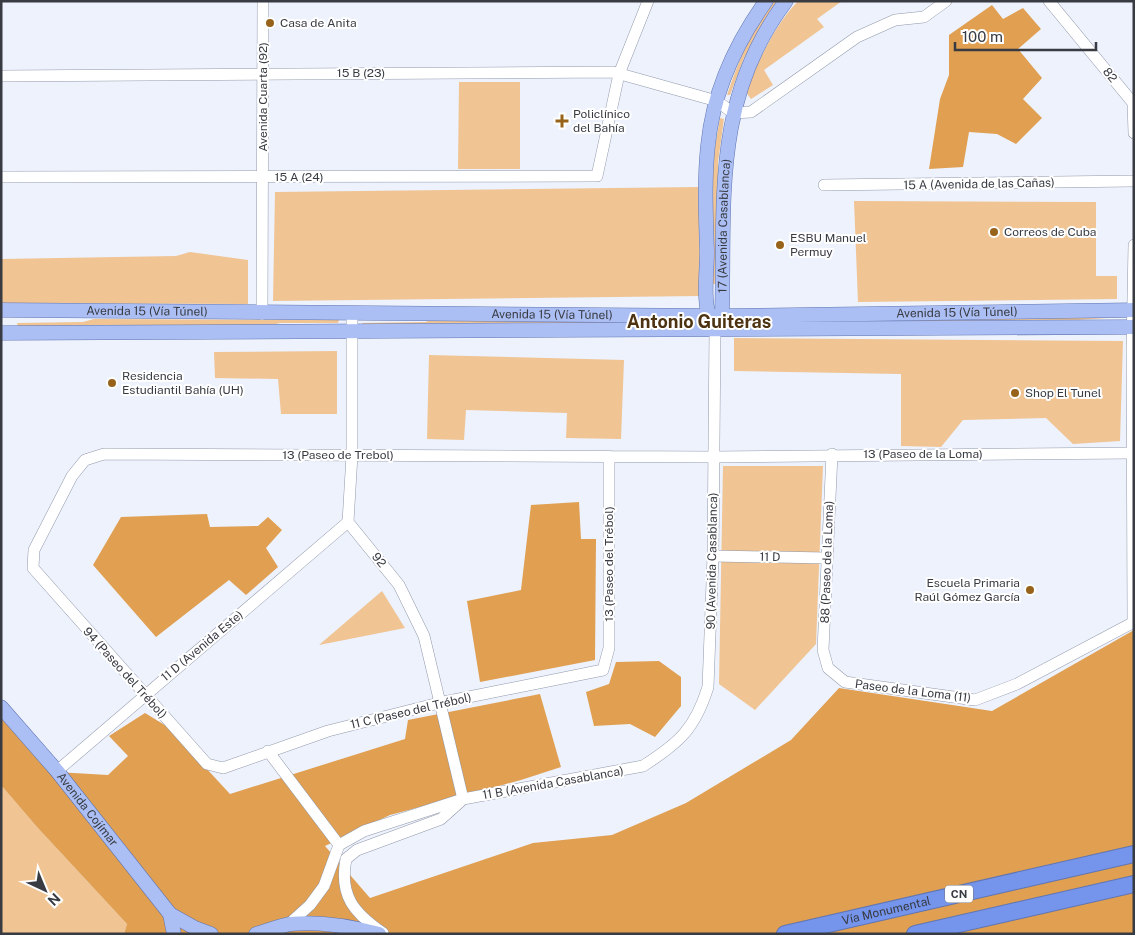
<svg xmlns="http://www.w3.org/2000/svg" width="1135" height="935" font-family="'Public Sans',sans-serif">
  <style>
    .green { fill: #f0c493 }
    .forest { fill: #e09f51 }
    .lines { fill: none; stroke-linecap: round; stroke-linejoin: round }
    .minor-casing { stroke: #9299aa; stroke-width: 12 }
    .major-casing { stroke: #6075b0; stroke-width: 15 }
    .highway-casing { stroke: #6075b0; stroke-width: 18 }
    .minor { stroke: #fff; stroke-width: 11 }
    .major { stroke: #acbff4; stroke-width: 14 }
    .highway { stroke: #7594ec; stroke-width: 16 }
    .poi-dot { fill: #976219; stroke: #fff; stroke-width: 2 }
    .labels { text-anchor: middle; stroke-width: 4; stroke-linejoin: round; paint-order: stroke }
    .shield { fill: #fff; stroke: #74767b; stroke-width: 1 }
    .shield-label { font-size: 11px; font-weight: bold; fill: #383b42 }
    .poi-label { font-size: 12px; fill: #383b42; stroke: #fff; text-anchor: start }
    .street-label { font-size: 12px; fill: #383b42; stroke: #fff }
    .district-label { font-size: 18px; font-weight: bold; fill: #4d3312; stroke: #fff }
  </style>
  <rect width="100%" height="100%" fill="#edf2fd"/>
  <!-- green -->
  <g class="green">
    <path d="M774,1H780L744,58L730,95H727C739,59 751,32 774,1Z"/>
    <path d="M798,1H842L817,19L824,27L764,70L773,85L751,99L745,91C760,60 773,27 798,1Z"/>
    <polygon points="459,82 520,82 520,169 458,169"/>
    <polygon points="720,118 724,119 718,162 718,284 713,284 713,158"/>
    <polygon points="699,187 700,296 273,301 275,192"/>
    <polygon points="854,201 1096,202 1096,276 1117,276 1117,299 858,302"/>
    <polygon points="190,252 248,260 248,304 1,303 1,259 176,256"/>
    <polygon points="1122,317 1049,322 799,322 806,320"/>
    <polygon points="438,318 704,322 636,322 631,325 363,325 362,323 425,322"/>
    <polygon points="94,319 339,320 338,323 280,323 263,327 18,327 17,323 83,322"/>
    <polygon points="734,338 1123,341 1120,441 1073,444 1046,418 963,420 941,447 901,446 901,374 734,371"/>
    <polygon points="337,351 337,414 281,414 278,379 215,378 214,352"/>
    <polygon points="429,355 624,360 621,439 566,438 567,413 466,410 464,440 427,439"/>
    <polygon points="723,466 823,466 816,644 755,710 719,684"/>
    <polygon points="382,591 405,628 319,645"/>
    <polygon points="1,785 37,827 127,924 124,934 1,934"/>
  </g>
  <!-- forest -->
  <g class="forest">
    <polygon points="992,5 1003,19 1023,8 1041,29 1018,49 1042,78 1023,99 1042,118 1016,144 997,134 969,132 963,167 929,169 940,99 949,75 949,35"/>
    <polygon points="579,502 581,539 596,539 595,660 480,682 467,601 521,590 531,505"/>
    <polygon points="207,514 210,527 258,526 268,517 282,530 266,548 278,567 246,595 229,580 156,637 93,565 121,517"/>
    <polygon points="1134,630 1134,934 124,934 127,924 37,827 1,785 1,712 56,772 108,775 128,756 109,736 145,713 168,727 230,794 405,739 408,720 540,694 561,767 521,780 390,815 325,846 370,898 533,843 612,835 686,803 791,740 839,688 992,711"/>
    <polygon points="659,661 681,677 681,706 655,737 630,724 594,726 586,692 609,684 616,662"/>
  </g>
  <g class="lines">
    <defs>
      <g id="minor">
        <polyline points="1049,1 1133,103 1134,133"/>
        <polyline points="1,76 613,72 717,101 733,113 751,112 857,37 895,20 924,17 946,1"/>
        <polyline points="1,177 597,176 619,74 648,1"/>
        <polyline points="824,185 1134,181"/>
        <polyline points="262,314 263,1"/>
        <polyline points="352,314 352,455 348,522 399,585 424,636 463,799"/>
        <polyline points="832,454 823,650 828,668 845,682 975,700 1017,684 1134,622"/>
        <polyline points="609,456 609,648 603,670 439,703 328,731 223,768 207,764 33,568 34,550 72,476 85,460 104,454 713,457 1134,453"/>
        <polyline points="713,556 826,558"/>
        <polyline points="1133,622 1132,350 1134,245"/>
        <polyline points="268,751 339,845"/>
        <polyline points="57,771 348,522"/>
        <path d="M289,924L310,905L324,886L339,845L364,831L463,799L643,766C679,743 695,729 708,687L713,556L715,330"/>
        <path d="M383,933C354,913 339,896 346,859L357,850L441,819L460,802"/>
      </g>
      <g id="major">
        <path id="s1" d="M1,310L722,316L1134,310"/>
        <path id="s2" d="M718,323L722,316C725,201 712,99 786,1"/>
        <path d="M712,324C702,304 707,274 707,252C706,217 704,181 708,145C713,93 736,43 766,1"/>
        <polyline points="1,333 1134,327"/>
        <path id="s3" d="M1,707L57,771L170,914L195,928L211,934"/>
        <polyline points="170,914 174,934"/>
        <path d="M256,934C267,931 279,926 290,924C320,921 350,926 379,934"/>
      </g>
      <g id="highway">
        <path id="s4" d="M785,934L1134,854"/>
        <polyline points="915,934 1134,884"/>
      </g>
    </defs>
    <!-- minor casing -->
    <use href="#minor" class="minor-casing"/>
    <!-- major casing -->
    <use href="#major" class="major-casing"/>
    <!-- highway casing -->
    <use href="#highway" class="highway-casing"/>
    <!-- minor -->
    <use href="#minor" class="minor"/>
    <!-- major -->
    <use href="#major" class="major"/>
    <!-- highway -->
    <use href="#highway" class="highway"/>
  </g>
  <!-- markers -->
  <g class="poi-dot">
    <circle cx="270" cy="23" r="5"/>
    <path d="M559.5 113.5h5v5h5v5h-5v5h-5v-5h-5v-5h5z"/>
    <circle cx="994" cy="232" r="5"/>
    <circle cx="780" cy="245" r="5"/>
    <circle cx="112" cy="383" r="5"/>
    <circle cx="1015" cy="393" r="5"/>
    <circle cx="1030" cy="590" r="5"/>
  </g>
  <g class="labels">
    <!-- shield labels -->
    <rect class="shield" x="945" y="885.5" width="28" height="17" rx="4"/>
    <g class="shield-label">
      <text x="959" y="898">CN</text>
    </g>
    <!-- poi labels -->
    <g class="poi-label">
      <text x="280" y="27">Casa de Anita</text>
      <text x="573" y="118">Policlínico<tspan x="573" dy="14">del Bahía</tspan></text>
      <text x="1004" y="236">Correos de Cuba</text>
      <text x="790" y="242">ESBU Manuel<tspan x="790" dy="14">Permuy</tspan></text>
      <text x="122" y="380">Residencia<tspan x="122" dy="14">Estudiantil Bahía (UH)</tspan></text>
      <text x="1025" y="397">Shop El Tunel</text>
      <text x="1020" y="587" text-anchor="end">Escuela Primaria<tspan x="1020" dy="14">Raúl Gómez García</tspan></text>
    </g>
    <!-- street labels -->
    <g class="street-label">
      <text x="361" y="77">15 B (23)</text>
      <text transform="translate(1110 75) rotate(51)" y="4">82</text>
      <text transform="translate(263 97) rotate(-90)" y="4">Avenida Cuarta (92)</text>
      <text x="299" y="181">15 A (24)</text>
      <text transform="translate(979 184) rotate(-1)" y="4">15 A (Avenida de las Cañas)</text>
      <text dy="4" stroke="none"><textPath href="#s2" startOffset="98">17 (Avenida Casablanca)</textPath></text>
      <text dy="4" stroke="none"><textPath href="#s1" startOffset="146">Avenida 15 (Vía Túnel)</textPath></text>
      <text dy="4" stroke="none"><textPath href="#s1" startOffset="956">Avenida 15 (Vía Túnel)</textPath></text>
      <text dy="4" stroke="none"><textPath href="#s1" startOffset="551">Avenida 15 (Vía Túnel)</textPath></text>
      <text x="923" y="458">13 (Paseo de la Loma)</text>
      <text x="338" y="459">13 (Paseo de Trebol)</text>
      <text transform="translate(770 557) rotate(1)" y="4">11 D</text>
      <text transform="translate(379 560) rotate(51)" y="4">92</text>
      <text transform="translate(712 561) rotate(-89)" y="4">90 (Avenida Casablanca)</text>
      <text transform="translate(827 562) rotate(-88)" y="4">88 (Paseo de la Loma)</text>
      <text transform="translate(609 564) rotate(-90)" y="4">13 (Paseo del Trébol)</text>
      <text transform="translate(202 646) rotate(-40)" y="4">11 D (Avenida Este)</text>
      <text transform="translate(125 673) rotate(48)" y="4">94 (Paseo del Trébol)</text>
      <text transform="translate(913 691) rotate(7)" y="4">Paseo de la Loma (11)</text>
      <text transform="translate(411 711) rotate(-13)" y="4">11 C (Paseo del Trébol)</text>
      <text transform="translate(553 783) rotate(-10)" y="4">11 B (Avenida Casablanca)</text>
      <text dy="4" stroke="none"><textPath href="#s3" startOffset="134">Avenida Cojímar</textPath></text>
      <text dy="4" stroke="none"><textPath href="#s4" startOffset="104">Vía Monumental</textPath></text>
    </g>
    <!-- district labels -->
    <g class="district-label">
      <text x="699" y="328">Antonio Guiteras</text>
    </g>
  </g>
  <!-- border -->
  <rect width="1135" height="935" fill="none" stroke="#383b42" stroke-width="5"/>
  <!-- north arrow -->
  <g transform="translate(45 890) rotate(136)" stroke="#ffffff" stroke-width="4" paint-order="stroke">
  <path d="M0-4L9 19L0 12L-9 19Z" fill="#383b42"/>
  <text y="-8" font-size="14" font-weight="bold" text-anchor="middle" fill="#383b42">N</text>
  </g>
  <!-- scale -->
  <path d="M955 42v8h141v-8" fill="none" stroke="#383b42" stroke-width="2.5"/>
  <text x="962" y="42" font-size="15" fill="#383b42" stroke="#ffffff" stroke-width="4" paint-order="stroke">100 m</text>
</svg>
